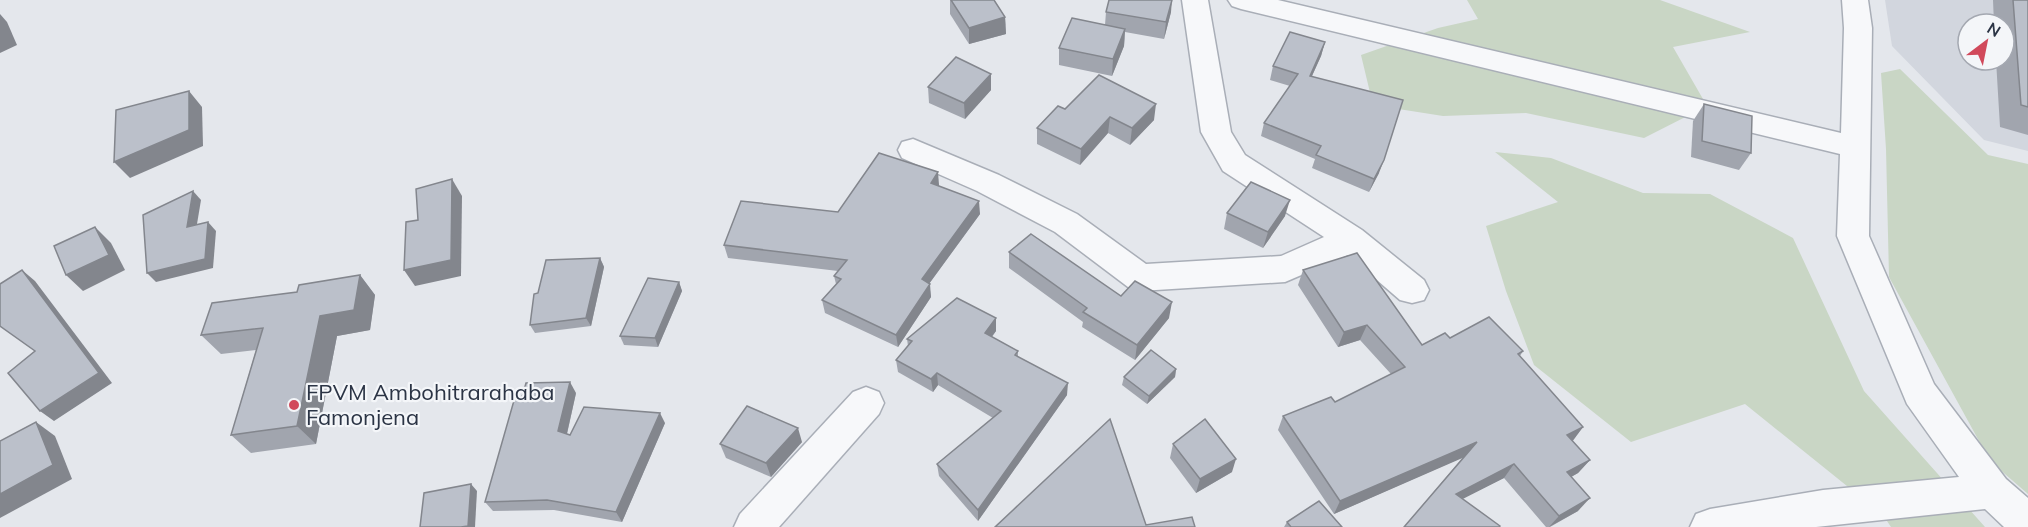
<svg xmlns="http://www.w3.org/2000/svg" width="2028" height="527" font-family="Mulish,sans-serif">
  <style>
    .built { fill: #d2d6de; fill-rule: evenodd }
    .green { fill: #c9d6c5 }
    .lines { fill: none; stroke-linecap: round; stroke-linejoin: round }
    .minor-casing { stroke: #a9aeb7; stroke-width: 3 }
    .minor { fill: #f7f8fa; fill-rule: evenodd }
    .wall { fill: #a1a5ae }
    .shaded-wall { fill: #83868d }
    .building { fill: #bbc0ca; stroke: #83868d; stroke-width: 1.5 }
    .poi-dot { fill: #d1495b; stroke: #f4f6f9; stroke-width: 2 }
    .labels { text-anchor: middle; stroke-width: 4.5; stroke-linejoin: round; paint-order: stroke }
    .poi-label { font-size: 22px; fill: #2b3445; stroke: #f4f6f9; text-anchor: start }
  </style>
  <rect width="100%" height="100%" fill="#e4e7ec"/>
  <!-- built -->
  <path class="built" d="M1885,0H2028V151L1984,140L1892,46ZM1968,24H2004V60H1968Z"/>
  <!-- green -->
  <g class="green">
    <polygon points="1467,0 1660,0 1750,32 1673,47 1707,106 1644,138 1526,113 1443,116 1373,105 1361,55 1438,28 1478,19"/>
    <polygon points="1900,69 1988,155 2028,164 2028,494 1990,461 1889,277 1886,149 1881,73"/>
    <polygon points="1495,152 1551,158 1643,193 1710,194 1793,238 1864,391 1985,527 1891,527 1883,515 1745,404 1631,442 1534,365 1506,291 1486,226 1558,202"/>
  </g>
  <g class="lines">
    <defs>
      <g id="minor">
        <polygon points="1182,0 1208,0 1231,132 1245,155 1362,230 1424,280 1429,290 1424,300 1412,303 1400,300 1348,255 1285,282 1140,291 1128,287 1055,232 977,191 902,158 898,150 902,142 913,139 999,175 1077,214 1146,264 1281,256 1324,237 1223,171 1201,132"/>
        <polygon points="1228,0 1278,0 1841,133 1844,28 1842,0 1868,0 1872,28 1869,236 1934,384 2006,479 2028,498 2028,527 2004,527 1985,509 1816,527 1690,527 1696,514 1710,509 1823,490 1959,477 1907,404 1837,236 1840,154 1241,9 1232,6"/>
        <polygon points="866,387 879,392 884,403 879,414 779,527 734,527 740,514 853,392"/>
      </g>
    </defs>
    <!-- minor casing -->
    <use href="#minor" class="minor-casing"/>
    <!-- minor -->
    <use href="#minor" class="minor"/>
  </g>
  <!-- wall -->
  <g class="wall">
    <polygon points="950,0 994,0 1005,17 1006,34 969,44 950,14"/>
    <polygon points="1993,0 2028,0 2028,135 2000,127 1996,60 2004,60 2004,24 1994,24"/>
    <polygon points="1106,12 1171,12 1164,39 1125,32 1124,46 1112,76 1059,65 1059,48 1105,25"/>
    <polygon points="1325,42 1321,56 1312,76 1379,173 1369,192 1312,168 1315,159 1261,136 1264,123 1290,86 1270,80 1273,66"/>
    <polygon points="928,87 991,90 965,119 929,103"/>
    <polygon points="1704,104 1751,153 1739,170 1691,157 1693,121"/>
    <polygon points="1065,109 1154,120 1130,145 1108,133 1080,165 1037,144 1037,128"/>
    <polygon points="939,185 939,186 980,214 929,284 931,297 898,347 825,313 822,300 836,284 834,276 838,271 728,258 724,245"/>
    <polygon points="1227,213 1285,216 1263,248 1224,229"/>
    <polygon points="1009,252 1121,296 1169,318 1135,360 1082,327 1083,322 1009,268"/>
    <polygon points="600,258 604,267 591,326 535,333 530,325"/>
    <polygon points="1303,270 1422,345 1450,338 1523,351 1520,356 1583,427 1572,441 1590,460 1578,473 1571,477 1578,511 1550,527 1546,527 1504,478 1404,527 1463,457 1334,514 1278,430 1283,416 1335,402 1391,374 1360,340 1338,347 1298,285"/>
    <polygon points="360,275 375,295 370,330 337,336 316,444 251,453 231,435 256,350 221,354 201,335 297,292"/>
    <polygon points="679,282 682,291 658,347 624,345 620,336"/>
    <polygon points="996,318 996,331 992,337 1018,351 1018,357 1067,395 978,521 939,476 937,464 993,418 938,385 933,392 898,372 896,360 908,346 907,339"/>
    <polygon points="1176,369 1175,377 1147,404 1122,385 1124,377"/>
    <polygon points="576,393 567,434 570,435 665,423 622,522 554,510 493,511 485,502"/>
    <polygon points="802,442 771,477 726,458 720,444"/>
    <polygon points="1173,444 1232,472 1196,493 1170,458"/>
    <polygon points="1287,522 1342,527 1284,527"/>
  </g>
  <!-- shaded-wall -->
  <g class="shaded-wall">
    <polygon points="1172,0 1171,12 1164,39 1166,22"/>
    <polygon points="0,14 7,22 17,45 0,53"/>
    <polygon points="1005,17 1006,34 969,44 969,28"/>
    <polygon points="1125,29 1124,46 1112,76 1113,59"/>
    <polygon points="1325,42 1321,56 1306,89 1310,76"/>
    <polygon points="991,74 991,90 965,119 964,103"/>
    <polygon points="189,91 202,107 203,146 130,178 114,162"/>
    <polygon points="1156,104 1154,120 1130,145 1132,128"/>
    <polygon points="1110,117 1108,133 1080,165 1081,149"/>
    <polygon points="1384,160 1379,173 1369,192 1374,179"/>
    <polygon points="938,172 939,185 932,196 931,183"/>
    <polygon points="452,179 462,196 461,276 415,286 404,270"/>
    <polygon points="193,191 201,200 195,236 187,227"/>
    <polygon points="1290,200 1285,216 1263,248 1268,232"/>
    <polygon points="979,201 980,214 923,292 922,279"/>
    <polygon points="208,222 216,231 213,268 156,282 147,273"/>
    <polygon points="95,227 111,243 125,270 83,291 66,275"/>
    <polygon points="600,258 604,267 591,326 586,318"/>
    <polygon points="22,270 35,281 112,383 54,421 40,411 99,373"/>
    <polygon points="360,275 375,295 370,330 337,336 316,444 297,426 320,316"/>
    <polygon points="679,282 682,291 658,347 655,338"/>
    <polygon points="930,284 931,297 898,347 896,335"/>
    <polygon points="1172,302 1169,318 1135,360 1137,345"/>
    <polygon points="996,318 996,331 985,345 985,333"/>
    <polygon points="1367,325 1360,340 1338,347 1344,332"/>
    <polygon points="1176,369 1175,377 1147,404 1149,396"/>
    <polygon points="937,373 938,385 933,392 931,379"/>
    <polygon points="570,382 576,393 565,442 558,431"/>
    <polygon points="1068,383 1067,395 978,521 978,510"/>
    <polygon points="660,413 665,423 622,522 616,512"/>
    <polygon points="36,422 55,436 72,479 0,518 0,494"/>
    <polygon points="1583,427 1572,442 1567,435"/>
    <polygon points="798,428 802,442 771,477 766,463"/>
    <polygon points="1477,442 1467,456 1334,514 1340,501"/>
    <polygon points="1236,459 1232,472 1196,493 1200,479"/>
    <polygon points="1590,460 1578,473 1555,486 1567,472"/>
    <polygon points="1514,464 1504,478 1447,507 1456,494"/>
    <polygon points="471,484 477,491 475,527 461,527"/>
    <polygon points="1590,498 1578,511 1549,527 1559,516"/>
  </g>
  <!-- building -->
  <g class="building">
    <polygon points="951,0 994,0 1005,17 969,28"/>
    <polygon points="1109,0 1172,0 1166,22 1106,12"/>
    <polygon points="2013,0 2028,0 2028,107 2021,105"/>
    <polygon points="1072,18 1125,29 1113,59 1059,48"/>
    <polygon points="1290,32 1325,42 1310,76 1403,100 1384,160 1374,179 1316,155 1321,146 1264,123 1298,74 1273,66"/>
    <polygon points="956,57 991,74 964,103 928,87"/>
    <polygon points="1099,75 1156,104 1132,128 1110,117 1081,149 1037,128 1058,106 1065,109"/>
    <polygon points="189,91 189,130 114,162 116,110"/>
    <polygon points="1704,104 1752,116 1751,153 1702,141"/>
    <polygon points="879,153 938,172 931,183 979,201 922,279 930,284 896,335 822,300 841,279 834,276 847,260 724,245 741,201 838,212"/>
    <polygon points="452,179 451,260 404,270 406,222 418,220 416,189"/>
    <polygon points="1251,182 1290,200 1268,232 1227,213"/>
    <polygon points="193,191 187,227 208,222 205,259 147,273 143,215"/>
    <polygon points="95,227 109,255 66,275 54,246"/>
    <polygon points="1031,234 1121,296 1135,281 1172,302 1137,345 1083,312 1087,308 1009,252"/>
    <polygon points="1357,253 1422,345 1445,333 1450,338 1489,317 1523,351 1518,354 1583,427 1567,435 1590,460 1567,472 1590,498 1559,516 1514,464 1456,494 1500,526 1499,527 1404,527 1477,442 1340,501 1283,416 1331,397 1335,402 1405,367 1367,325 1344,332 1303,270"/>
    <polygon points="600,258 586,318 530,325 534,294 538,293 546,260"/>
    <polygon points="22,270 99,373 40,411 8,373 35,351 0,326 0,284"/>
    <polygon points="360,275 354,310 320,316 297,426 231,435 263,328 201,335 212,303 297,292 299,285"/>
    <polygon points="648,278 679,282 655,338 620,336"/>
    <polygon points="957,298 996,318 985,333 1018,351 1015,355 1068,383 978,510 937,464 1001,411 937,373 931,379 896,360 912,341 907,339"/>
    <polygon points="1151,350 1176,369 1149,396 1124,377"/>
    <polygon points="570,382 558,431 570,435 584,407 660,413 616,512 547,500 485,502 515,397 522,397 526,383"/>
    <polygon points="747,406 798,428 766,463 720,444"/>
    <polygon points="1110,419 1146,525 1192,517 1195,527 995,527"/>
    <polygon points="1205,419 1236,459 1200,479 1173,444"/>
    <polygon points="36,422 53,465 0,494 0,441"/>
    <polygon points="471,484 468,526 461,527 420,527 424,493"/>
    <polygon points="1319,501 1342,527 1291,527 1287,522"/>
  </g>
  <!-- markers -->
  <circle class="poi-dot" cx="294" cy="405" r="6"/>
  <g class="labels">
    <!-- poi labels -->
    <g class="poi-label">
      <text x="306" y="400">FPVM Ambohitrarahaba<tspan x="306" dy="25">Famonjena</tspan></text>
    </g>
  </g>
  <!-- north arrow -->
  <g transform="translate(1986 42) rotate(32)"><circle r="28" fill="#f4f6f9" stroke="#a4a8b1" stroke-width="1.5"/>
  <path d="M0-4.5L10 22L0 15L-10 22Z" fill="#d1495b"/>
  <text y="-9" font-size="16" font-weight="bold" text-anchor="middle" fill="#2b3445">N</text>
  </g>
</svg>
